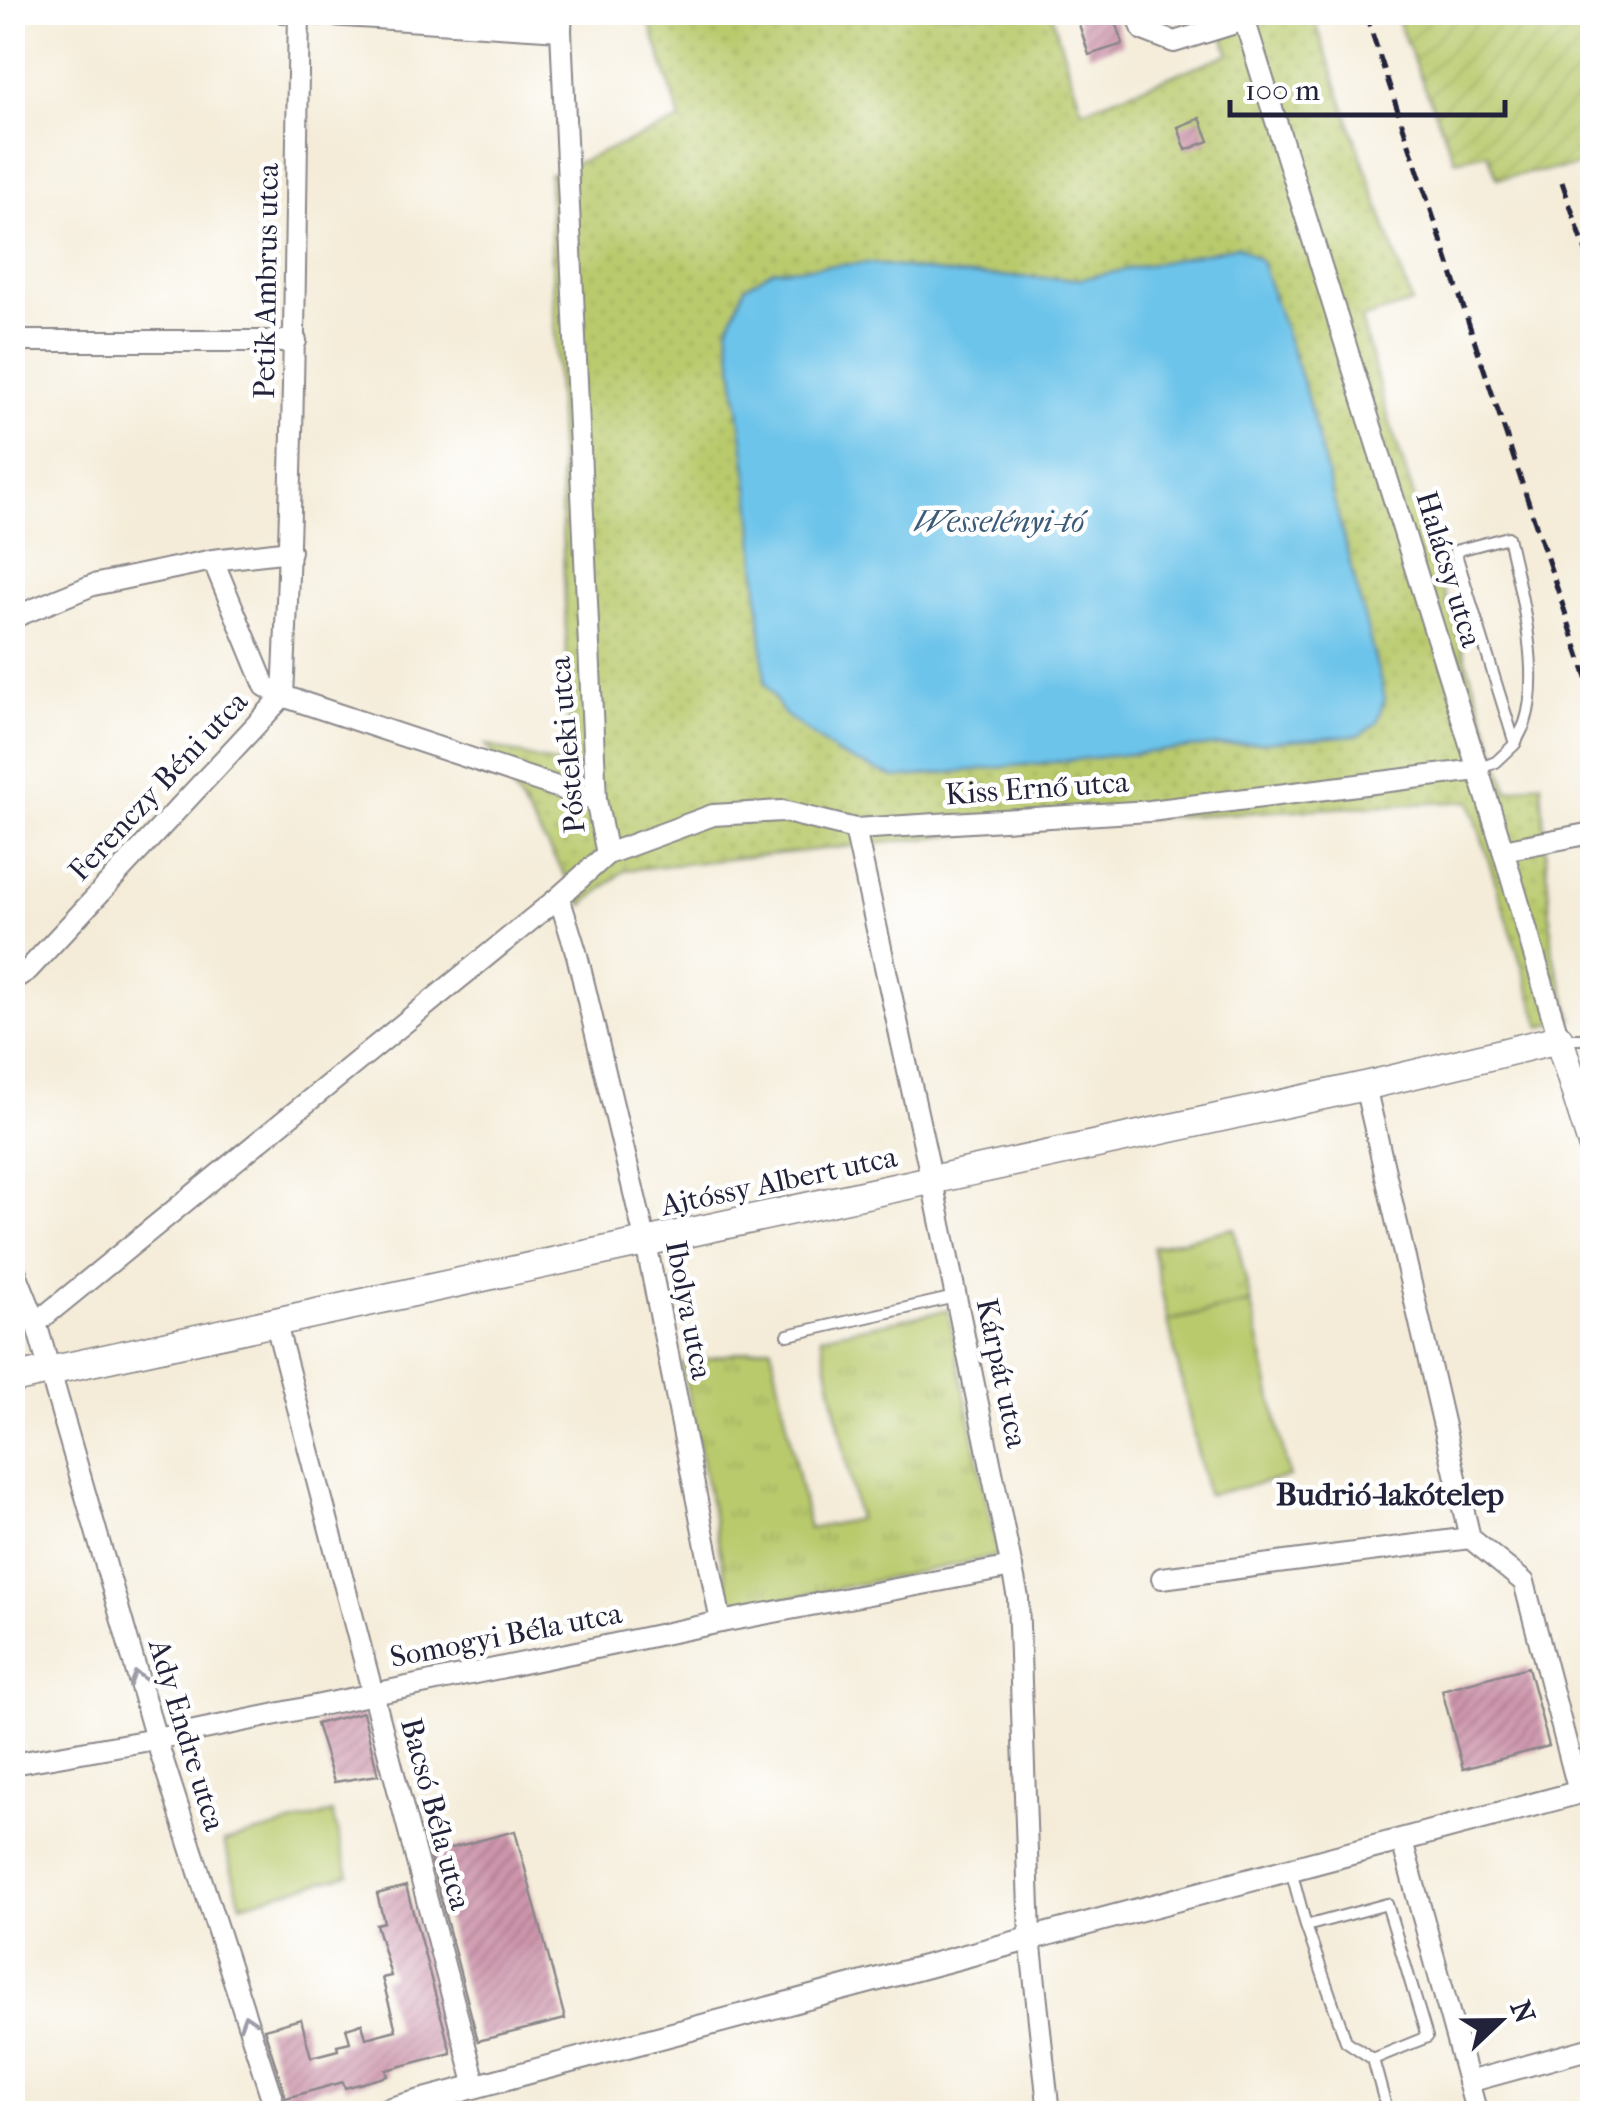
<svg xmlns="http://www.w3.org/2000/svg" width="1605" height="2126" font-family="'IM FELL French Canon',serif">
  <style>
    .grass { fill: url(#grass-dots); stroke: #6e7654; stroke-width: 2.5 }
    .park { fill: url(#park-tufts); stroke: #6e7654; stroke-width: 2.5 }
    .garden { fill: url(#garden-furrows); stroke: #6e7654; stroke-width: 2.5 }
    .pitch { fill: #b9ca6d; stroke: #6e7654; stroke-width: 2.5 }
    .water { fill: #6dc4ea; stroke: #487392; stroke-width: 2.5 }
    .building { fill: url(#building-hatch) }
    .lines { fill: none; stroke-linecap: round; stroke-linejoin: round }
    .service-casing { stroke: #8b878a; stroke-width: 14 }
    .minor-casing { stroke: #8b878a; stroke-width: 24 }
    .tertiary-casing { stroke: #8b878a; stroke-width: 26 }
    .secondary-casing { stroke: #8b878a; stroke-width: 31 }
    .service { stroke: #fff; stroke-width: 10 }
    .minor { stroke: #fff; stroke-width: 20 }
    .tertiary { stroke: #fff; stroke-width: 22 }
    .secondary { stroke: #fff; stroke-width: 28 }
    .rail { stroke: #22223b; stroke-width: 5; stroke-dasharray: 15 8; stroke-linecap: butt }
    .oneway { stroke: #9c9ca7 }
    .labels { text-anchor: middle; stroke-width: 9; stroke-linejoin: round; paint-order: stroke }
    .street-label { font-size: 30px; fill: #22223b; stroke: #fff }
    .water-label { font-size: 32px; font-style: italic; fill: #3c5b78; stroke: #fff }
    .neighbourhood-label { font-size: 32px; font-weight: bold; fill: #22223b; stroke: #fff }
  </style>
  <defs>
    <pattern id="grass-dots" width="8" height="8" patternUnits="userSpaceOnUse" patternTransform="scale(2.5)"><rect width="8" height="8" fill="#b9ca6d"/><path d="M2 2h.1M6 6h.1" fill="none" stroke="#9fad5f" stroke-width="1.8" stroke-linecap="round"/></pattern>
    <pattern id="park-tufts" width="24" height="20" patternUnits="userSpaceOnUse" patternTransform="scale(2.5)"><rect width="24" height="20" fill="#b9ca6d"/><path d="M3 7l-1-3M5 7V3M7 7l1-3M15 17l-1-3M17 17v-4M19 17l1-3" fill="none" stroke="#9fad5f"/></pattern>
    <pattern id="garden-furrows" width="10" height="10" patternUnits="userSpaceOnUse" patternTransform="scale(2.5)"><rect width="10" height="10" fill="#b9ca6d"/><path d="M-1 1l2-2M0 10L10 0M9 11l2-2" fill="none" stroke="#9fad5f"/></pattern>
    <pattern id="building-hatch" width="6" height="6" patternUnits="userSpaceOnUse" patternTransform="scale(2.5)"><rect width="6" height="6" fill="#ce95ac"/><path d="M-1 1l2-2M0 6l6-6M5 7l2-2" fill="none" stroke="#a7798d"/></pattern>
  </defs>
  <rect width="100%" height="100%" fill="#fff"/>
  <filter id="ink" filterUnits="userSpaceOnUse"><feTurbulence type="fractalNoise" baseFrequency=".01" numOctaves="2"/><feDisplacementMap in="SourceGraphic" scale="20" xChannelSelector="R" yChannelSelector="G"/><feConvolveMatrix kernelMatrix="1 2 1 2 8 2 1 2 1" color-interpolation-filters="sRGB"/></filter>
  <filter id="wash" filterUnits="userSpaceOnUse"><feTurbulence type="fractalNoise" baseFrequency=".0048" numOctaves="4" result="noise"/><feDisplacementMap in="SourceGraphic" scale="40" xChannelSelector="R" yChannelSelector="G"/><feGaussianBlur stdDeviation="2.25" result="paint"/><feColorMatrix in="noise" values="0 0 0 0 0 0 0 0 0 0 0 0 0 0 0 0 0 1.4 0 .05"/><feComposite in="paint" operator="in"/></filter>
  <g filter="url(#wash)">
    <rect width="100%" height="100%" fill="#f4ecd8"/>
    <!-- grass -->
    <polygon class="grass" points="675,12 1051,13 1082,110 1229,54 1216,13 1312,13 1412,303 1361,319 1386,410 1508,791 1541,782 1553,954 1573,1019 1541,1027 1470,801 1142,818 1033,827 625,870 583,905 486,745 571,768 549,174 681,120 649,21"/>
    <!-- park -->
    <g class="park">
      <polygon points="1234,1228 1251,1303 1168,1321 1152,1247"/>
      <polygon points="948,1310 998,1556 732,1610 682,1364 771,1346 809,1529 858,1519 821,1336"/>
    </g>
    <!-- garden -->
    <polygon class="garden" points="1394,13 1592,13 1592,164 1497,178 1488,153 1455,160"/>
    <!-- pitch -->
    <g class="pitch">
      <polygon points="1251,1303 1289,1477 1207,1495 1168,1321"/>
      <polygon points="332,1813 349,1874 241,1904 224,1842"/>
    </g>
    <!-- water -->
    <polygon class="water" points="1238,246 1261,261 1305,389 1385,698 1377,723 1359,735 1210,746 896,778 839,755 784,714 765,683 752,507 728,328 745,287 773,270 869,263 957,275 1081,279"/>
    <g id="blocks">
      <!-- building -->
      <g class="building">
        <polygon points="1075,12 1113,12 1123,44 1089,55"/>
        <polygon points="1200,118 1209,141 1186,150 1178,127"/>
        <polygon points="1528,1667 1549,1746 1463,1769 1442,1690"/>
        <polygon points="363,1712 378,1775 334,1782 316,1724"/>
        <polygon points="515,1831 565,2019 478,2041 429,1854"/>
        <polygon points="406,1886 451,2053 386,2070 388,2076 345,2088 343,2082 286,2098 264,2029 301,2019 311,2057 338,2050 337,2045 350,2042 346,2028 362,2023 366,2038 396,2030 382,1978 391,1976 376,1924 384,1922 377,1894"/>
      </g>
    </g>
  </g>
  <g filter="url(#ink)">
    <use href="#blocks" fill-opacity="0" stroke="#8b878a" stroke-width="2.5"/>
    <g class="lines">
      <defs>
        <g id="service">
          <path d="M1478,769L1496,762L1515,744L1455,551L1508,537C1520,588 1542,672 1525,723C1522,730 1518,737 1515,744"/>
          <polyline points="1560,1039 1592,1039"/>
          <polyline points="788,1335 955,1297"/>
          <polyline points="1291,1870 1306,1926 1346,2041 1373,2059 1388,2114"/>
          <polyline points="1306,1926 1387,1904 1427,2037 1373,2059"/>
        </g>
        <g id="minor">
          <polyline points="283,12 561,30"/>
          <polyline points="562,12 561,30 596,800 607,854"/>
          <polyline points="1136,12 1143,30 1174,42 1245,20"/>
          <polyline points="1242,12 1503,850 1559,1039"/>
          <polyline points="12,341 296,341"/>
          <polyline points="213,560 265,686 283,696 596,800"/>
          <polyline points="12,618 93,585 213,560 290,551"/>
          <path d="M283,696C294,468 295,240 299,12"/>
          <polyline points="855,829 932,1181 1018,1598 1030,1937 1049,2114"/>
          <polyline points="1503,850 1592,833"/>
          <polyline points="559,897 577,955 646,1243 721,1622"/>
          <polyline points="12,980 28,970 283,696"/>
          <polyline points="1365,1086 1470,1538 1524,1582 1579,1792"/>
          <polyline points="12,1263 36,1323 156,1739 277,2114"/>
          <polyline points="36,1323 559,897 607,854 713,815 782,811 855,829 1150,811 1477,770"/>
          <polyline points="276,1324 476,2087"/>
          <polyline points="1162,1578 1470,1538"/>
          <polyline points="12,1764 156,1739 721,1622 1012,1567"/>
          <polyline points="1402,1841 1477,2114"/>
          <polyline points="1468,2082 1592,2048"/>
        </g>
        <polyline id="tertiary" points="372,2114 1592,1789"/>
        <polyline id="secondary" points="12,1379 1365,1086 1559,1039 1592,1144"/>
      </defs>
      <!-- service casing -->
      <use href="#service" class="service-casing"/>
      <!-- minor casing -->
      <use href="#minor" class="minor-casing"/>
      <!-- tertiary casing -->
      <use href="#tertiary" class="tertiary-casing"/>
      <!-- secondary casing -->
      <use href="#secondary" class="secondary-casing"/>
      <!-- service -->
      <use href="#service" class="service"/>
      <!-- minor -->
      <use href="#minor" class="minor"/>
      <!-- tertiary -->
      <use href="#tertiary" class="tertiary"/>
      <!-- secondary -->
      <use href="#secondary" class="secondary"/>
      <!-- rail -->
      <g class="rail">
        <polyline points="1365,12 1592,693"/>
        <polyline points="1562,182 1592,269"/>
      </g>
    </g>
    <!-- one-way arrows -->
    <defs><path id="oneway-chevron" d="M-2-3.5L2.5 0L-2 3.5" fill="none" stroke-width="1.6" stroke-linecap="round" stroke-linejoin="round" transform="scale(2.5)"/></defs>
    <g class="oneway">
      <use href="#oneway-chevron" transform="translate(137 1678) rotate(-106)"/>
      <use href="#oneway-chevron" transform="translate(247 2021) rotate(-108)"/>
    </g>
  </g>
  <g class="labels">
    <!-- street labels -->
    <g class="street-label">
      <text transform="translate(266 281) rotate(-89)" y="10">Petik Ambrus utca</text>
      <text transform="translate(1449 569) rotate(73)" y="10">Halácsy utca</text>
      <text transform="translate(567 745) rotate(-95)" y="10">Pósteleki utca</text>
      <text transform="translate(158 786) rotate(-47)" y="10">Ferenczy Béni utca</text>
      <text transform="translate(1037 788) rotate(-4)" y="10">Kiss Ernő utca</text>
      <text transform="translate(779 1181) rotate(-12)" y="10">Ajtóssy Albert utca</text>
      <text transform="translate(689 1310) rotate(79)" y="10">Ibolya utca</text>
      <text transform="translate(1002 1373) rotate(78)" y="10">Kárpát utca</text>
      <text transform="translate(506 1635) rotate(-11)" y="10">Somogyi Béla utca</text>
      <text transform="translate(187 1735) rotate(73)" y="10">Ady Endre utca</text>
      <text transform="translate(436 1814) rotate(75)" y="10">Bacsó Béla utca</text>
    </g>
    <!-- water labels -->
    <g class="water-label">
      <text x="999" y="532">Wesselényi-tó</text>
    </g>
    <!-- neighbourhood labels -->
    <g class="neighbourhood-label">
      <text x="1390" y="1505">Budrió-lakótelep</text>
    </g>
  </g>
  <!-- margin -->
  <rect width="1605" height="2126" fill="none" stroke="#fff" stroke-width="50"/>
  <!-- north arrow -->
  <g transform="translate(1500 2021) rotate(68)" stroke="#ffffff" stroke-width="8" paint-order="stroke">
  <path d="M0-8L18 38L0 25L-18 38Z" fill="#22223b"/>
  <text y="-15" font-size="28" font-weight="bold" text-anchor="middle" fill="#22223b">N</text>
  </g>
  <!-- scale -->
  <path d="M1230 100v15h275v-15" fill="none" stroke="#22223b" stroke-width="5"/>
  <text x="1245" y="100" font-size="30" fill="#22223b" stroke="#ffffff" stroke-width="8" paint-order="stroke">100 m</text>
</svg>
